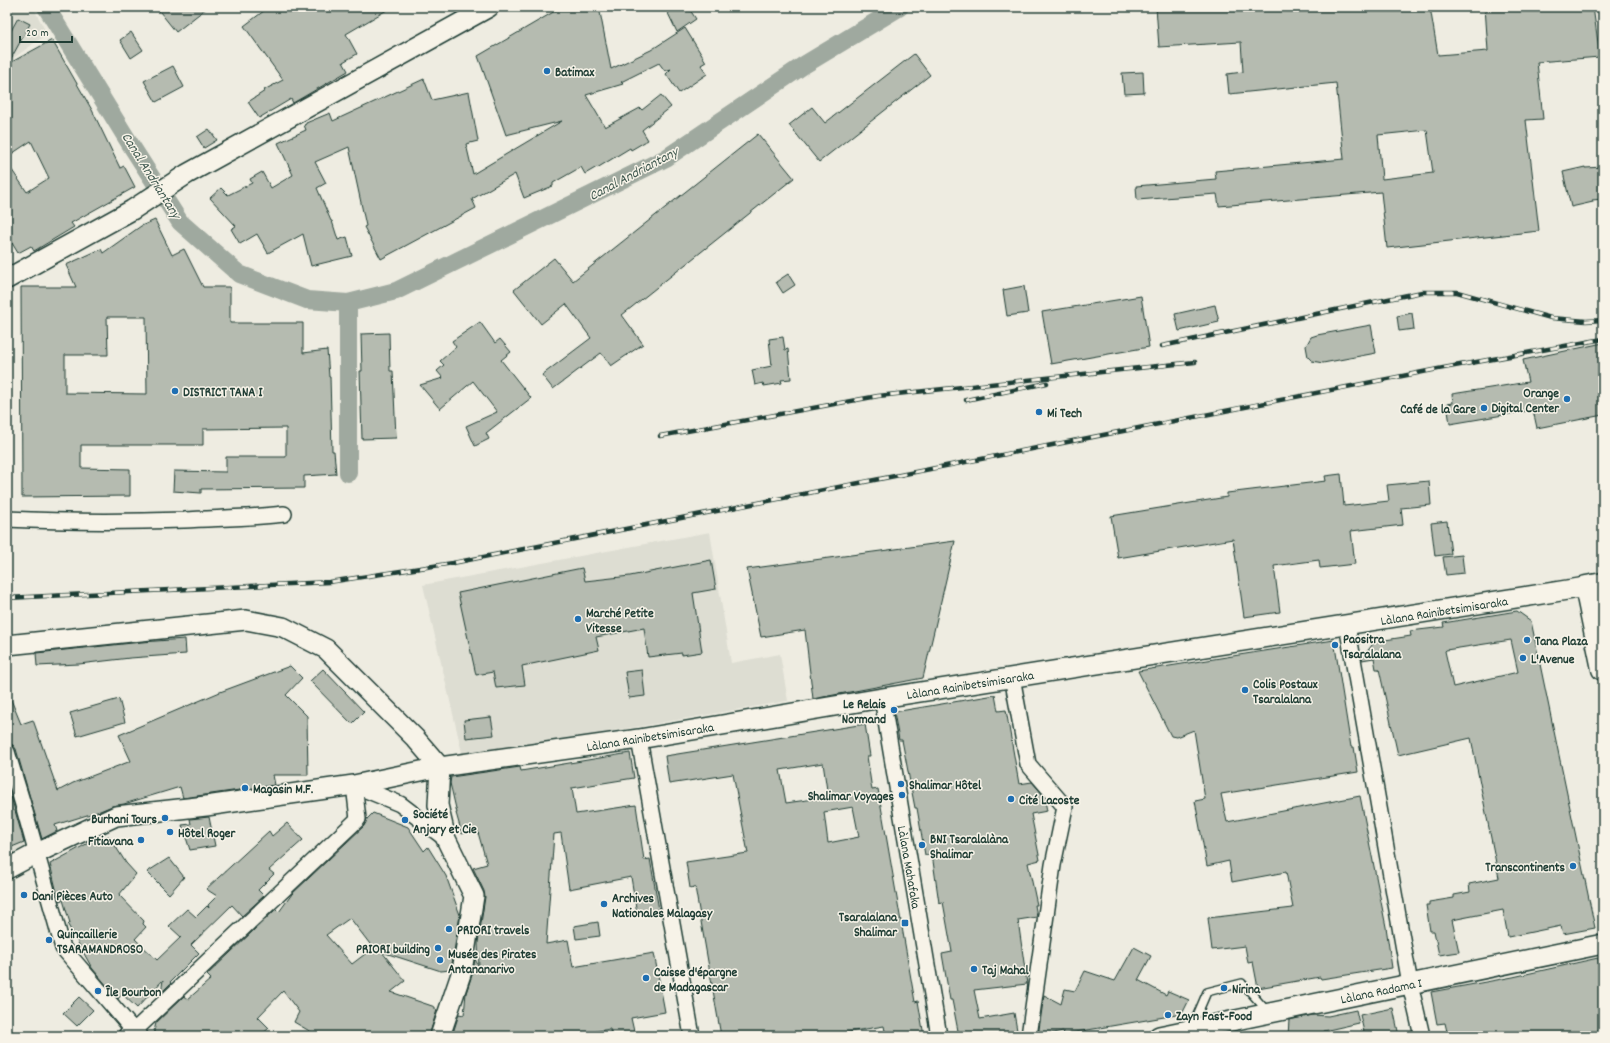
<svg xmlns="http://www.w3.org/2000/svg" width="1610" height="1043" font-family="Dekko,sans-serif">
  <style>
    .built { fill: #ddddd2 }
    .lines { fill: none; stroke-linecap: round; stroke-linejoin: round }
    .canal { stroke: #9fa99f; stroke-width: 18 }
    .building { fill: #b5bbb0; stroke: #1f3d34; fill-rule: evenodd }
    .service-casing { stroke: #1f3d34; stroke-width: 10 }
    .minor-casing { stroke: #1f3d34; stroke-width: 18 }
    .tertiary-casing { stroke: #1f3d34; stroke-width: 22 }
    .primary-casing { stroke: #1f3d34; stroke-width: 25 }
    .service { stroke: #f7f3e8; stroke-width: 7 }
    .minor { stroke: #f7f3e8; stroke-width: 15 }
    .tertiary { stroke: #f7f3e8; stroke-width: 19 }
    .primary { stroke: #f7f3e8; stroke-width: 22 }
    .rail-casing { stroke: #1f3d34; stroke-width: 4.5 }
    .rail { stroke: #f7f3e8; stroke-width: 3; stroke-dasharray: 9; stroke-linecap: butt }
    .poi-dot { fill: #1f6fb2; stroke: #f7f3e8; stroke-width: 1.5 }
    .labels { text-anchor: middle; stroke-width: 3; stroke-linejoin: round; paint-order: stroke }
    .poi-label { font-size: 13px; font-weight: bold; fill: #1f3d34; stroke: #f7f3e8; text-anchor: start }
    .street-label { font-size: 13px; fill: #1f3d34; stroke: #f7f3e8 }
    .water-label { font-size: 14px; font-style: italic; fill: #3f584f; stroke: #f7f3e8 }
  </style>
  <rect width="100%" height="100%" fill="#eeece1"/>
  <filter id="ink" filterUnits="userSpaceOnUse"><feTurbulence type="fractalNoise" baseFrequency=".025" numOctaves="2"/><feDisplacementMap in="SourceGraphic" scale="8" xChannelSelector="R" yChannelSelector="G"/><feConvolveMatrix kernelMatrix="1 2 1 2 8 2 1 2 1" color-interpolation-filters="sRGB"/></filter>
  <g filter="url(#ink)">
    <!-- built -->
    <g class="built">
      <polygon points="7,7 33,7 47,34 15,57 7,71"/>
      <polygon points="710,532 731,663 780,654 788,701 463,757 423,585"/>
      <polygon points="7,754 33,845 7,858"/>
    </g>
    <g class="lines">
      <!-- canal -->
      <g class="canal">
        <polyline points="46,7 132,147 180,222 239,274 307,300 348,303 396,291 666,158 804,65 900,7"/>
        <polyline points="348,303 348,473"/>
      </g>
    </g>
    <!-- building -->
    <g class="building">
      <polygon points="156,7 208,7 176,32"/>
      <polygon points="269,7 392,7 346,34 357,54 343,62 348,71 293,103 291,99 259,118 248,102 265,91 264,90 283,80 244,26"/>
      <polygon points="562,7 599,7 611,69 651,50 685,28 706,62 701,65 707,74 679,93 666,74 671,69 665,71 659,63 621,82 623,84 586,95 605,127 640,108 642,110 661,95 671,107 642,130 648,140 631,150 630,148 597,168 597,167 585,174 581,167 553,183 553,186 524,198 515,174 472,199 476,208 381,259 364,227 366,226 349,147 315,162 326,183 317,188 331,221 332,221 338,240 347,237 352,256 311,266 303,234 268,253 257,234 240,244 231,229 236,226 210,198 221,188 228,195 252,183 250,179 262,172 271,188 293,175 278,143 306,130 304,125 306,124 306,123 330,113 333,121 424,79 432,100 469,92 478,141 466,144 473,174 562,121 506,135 478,56"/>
      <polygon points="665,7 688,7 696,19 677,32"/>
      <path d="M1156,7H1430L1438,55L1488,51L1485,7H1593L1600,57L1537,62L1543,119L1526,120L1539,231L1387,248L1381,192L1219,206L1217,194L1137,200L1136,186L1216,179L1215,171L1344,159L1336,83L1229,94L1227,74L1243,72L1241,42L1159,47ZM1427,130L1433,173L1382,179L1378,135Z"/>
      <polygon points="18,18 30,24 8,64 52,40 92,110 120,168 124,166 135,187 71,223 74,227 34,251 31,246 18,253 7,235 7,163 27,192 49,178 31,141 7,157 7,38"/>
      <polygon points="131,32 143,50 131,58 120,40"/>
      <polygon points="914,54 930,75 819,162 789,125 812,107 825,123"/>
      <polygon points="173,66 184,87 156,102 144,81"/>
      <polygon points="1143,72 1144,93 1124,94 1122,73"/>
      <polygon points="209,129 217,140 204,148 197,137"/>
      <polygon points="758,134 794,178 622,315 643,344 611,366 601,353 553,389 542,375 591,338 566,304 541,324 514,290 554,258 573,281"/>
      <polygon points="1585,167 1585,168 1603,167 1603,199 1592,200 1593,202 1571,207 1563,172"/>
      <path d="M155,220L172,255L184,249L203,287H230V323H303V353L327,350L329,377H330L332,451H334L336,474L304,476V488L201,489V493L173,491L174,471L226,472V457H286V428L203,429V445H81V468L130,469V496L22,497L21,287H76L66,265L101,249L103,253L141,226ZM107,317H146L147,394L65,393V355H108Z"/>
      <polygon points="788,274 795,285 783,293 776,282"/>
      <polygon points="1024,286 1028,313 1007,316 1003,290"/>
      <polygon points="1141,296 1149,347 1051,364 1042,312"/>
      <polygon points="1215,305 1219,322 1179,331 1175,314"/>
      <polygon points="1412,313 1414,329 1399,331 1397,316"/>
      <polygon points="480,322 495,343 500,339 511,352 501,360 531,398 486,433 489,439 475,446 466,426 497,412 473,381 440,409 420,385 443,378 437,371 444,365 440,361 456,347 452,341"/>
      <polygon points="1371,325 1376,353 1323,363 1312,361 1308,357 1306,346 1311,337 1317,335"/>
      <polygon points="389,333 390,371 393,371 396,438 362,439 360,371 362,371 361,334"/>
      <polygon points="783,337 785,350 788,349 791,379 781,380 782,383 764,386 763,383 755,385 752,370 772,366 769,339"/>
      <polygon points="1603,343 1603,415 1537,428 1533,410 1450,424 1447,404 1453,403 1452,394 1528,382 1523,360"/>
      <polygon points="1341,474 1344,506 1389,501 1387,485 1429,481 1431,505 1401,508 1403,525 1351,531 1355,564 1320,568 1319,560 1274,566 1280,612 1244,617 1233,539 1118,558 1111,516 1227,497 1227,493 1326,481 1325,476"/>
      <polygon points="1447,521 1451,554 1435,556 1431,523"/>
      <polygon points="955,541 923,678 813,699 805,630 761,637 747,569"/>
      <polygon points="1462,555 1464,573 1446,575 1443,557"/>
      <polygon points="711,560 716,589 693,593 702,652 682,655 682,653 648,657 644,628 596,637 599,650 522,666 525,685 496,688 493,672 476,675 458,593 582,568 585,581 630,576"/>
      <path d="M1517,611L1531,621L1595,928L1563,934L1561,926L1508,937L1503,910L1452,920L1459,952L1439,955L1434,931H1430L1426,905H1429V902L1454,898V895L1470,892L1469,884L1499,878L1471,738L1398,755L1379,669H1376L1374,658L1362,660V658L1379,636L1385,640L1411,636L1410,631L1444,627L1443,623ZM1511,640L1518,672L1453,687L1445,651L1446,650Z"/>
      <polygon points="185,639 186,654 130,658 79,664 37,666 36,653 142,642"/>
      <polygon points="1334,640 1351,747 1354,747 1358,772 1221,794 1227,822 1360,796 1386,927 1392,968 1321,979 1320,977 1258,988 1253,962 1248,963 1245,946 1212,950 1208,918 1293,908 1286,872 1232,882 1229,861 1207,866 1195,801 1205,799 1194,730 1176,737 1171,736 1138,671"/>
      <polygon points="290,666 302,678 286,695 307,716 308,775 273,775 275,785 183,798 180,787 124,804 112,806 100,811 55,825 57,831 42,839 16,749 13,745 7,743 7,690 21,724 33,720 58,791 73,783 131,761 119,735 220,692"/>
      <polygon points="323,669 364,712 352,724 310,681"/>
      <polygon points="642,670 645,696 629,698 625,672"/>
      <polygon points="995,695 998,711 1006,710 1019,784 1032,782 1044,796 1047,811 1031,814 1040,860 1028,863 1037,905 1035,905 1037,917 1018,920 1027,984 974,990 980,1019 1014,1013 1018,1036 959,1036 952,1000 950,1000 942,954 952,952 943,902 939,903 932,854 925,855 917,808 915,808 902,740 899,740 894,712"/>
      <polygon points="119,699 125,722 77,736 70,713"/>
      <polygon points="491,717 494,735 466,738 464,720"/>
      <path d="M865,724L870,756H867L872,790L878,789L915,1002L918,1001L924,1036H886L884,1026L824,1036H721L695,887L690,888L686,862L748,853L733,774L669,784L665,756ZM823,763L828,797L786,803L780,770ZM853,807L859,837L828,843L824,812Z"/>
      <polygon points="630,753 634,778 572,788 576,814 636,805 644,860 650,859 659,910 637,914 631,877 569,889 561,833 554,834 546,944 568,940 573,967 654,953 665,1012 631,1018 635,1036 611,1036 610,1029 569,1036 452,1036 459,1014 464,1015 466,993 472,975 475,959 479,967 478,943 485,897 484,891 473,868 487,864 477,829 462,834 456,813 457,813 450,783 451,777 520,767 521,771"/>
      <polygon points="7,783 24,842 7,849"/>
      <path d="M373,813L408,827L424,851L428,847L446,876L460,915L451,970L441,971L382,952L405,981L391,992L435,1007V1009L437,1010L429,1036H318L294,1022L299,1012L283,991L258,1017L269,1028L260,1036H159L154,1031L156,1023L184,996L187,1000L211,979L207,975L276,909L279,912L292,894L364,826L367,819ZM350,918L373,948L352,964L326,935Z"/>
      <polygon points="209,817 215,846 190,850 182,825 191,824 190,819"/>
      <polygon points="287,823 303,840 269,870 274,874 258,890 264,896 242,916 232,905 191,945 199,953 170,982 171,983 161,993 163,980 137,1008 122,994 118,999 92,968 68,925 70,923 63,900 59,901 50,864 92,841 109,836 126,863 136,874 119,895 144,921 143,924 146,927 135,939 157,960 181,937 169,926 187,909 196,917 207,906 209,908 208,905 217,896 206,889 269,831 272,836"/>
      <polygon points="169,858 184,877 169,894 147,872"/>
      <polygon points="598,922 600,936 576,939 574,926"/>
      <polygon points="1134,947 1151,956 1138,980 1166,995 1168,991 1189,1000 1182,1014 1064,1034 1063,1031 1038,1036 1044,995 1061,1004 1065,989 1075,991 1085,971 1115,981"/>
      <polygon points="1598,958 1603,982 1603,1036 1448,1036 1445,1023 1437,1024 1431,992 1513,977"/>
      <polygon points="79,997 93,1010 77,1026 63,1013"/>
      <polygon points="1393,1008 1399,1036 1365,1036 1360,1015"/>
      <polygon points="1356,1010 1359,1023 1324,1031 1323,1036 1288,1036 1289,1020 1313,1015 1328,1016"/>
    </g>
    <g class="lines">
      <defs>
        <polyline id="service" points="1192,1027 1207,992 1242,983 1268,1012"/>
        <g id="minor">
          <path d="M7,519C66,522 125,522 184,520C217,518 251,518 284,514"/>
          <polyline points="1347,625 1410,984 1422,1036"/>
          <polyline points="1012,677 1028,764 1065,807 1053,865 1029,1036"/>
          <polyline points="882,698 939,1036"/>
          <polyline points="639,739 692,1036"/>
          <polyline points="7,752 22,801 63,948 134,1031 358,819 354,785 400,804 446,839"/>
        </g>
        <g id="tertiary">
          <polyline points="7,279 132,210 187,174 489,7"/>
          <polyline points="7,645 246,620 283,627 326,649 415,738 440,767 438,805 446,839 474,896 462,971 440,1036"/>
          <polyline points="7,869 37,853 116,816 206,806 354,785 440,767 639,739 882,698 1586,587"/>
          <polyline points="128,1036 134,1031 138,1036"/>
          <polyline points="1159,1036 1603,944"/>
        </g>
        <polyline id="primary" points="1603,584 1586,587 1603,669"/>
      </defs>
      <!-- service casing -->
      <use href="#service" class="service-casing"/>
      <!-- minor casing -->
      <use href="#minor" class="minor-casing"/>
      <!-- tertiary casing -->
      <use href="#tertiary" class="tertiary-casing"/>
      <!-- primary casing -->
      <use href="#primary" class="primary-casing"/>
      <!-- service -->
      <use href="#service" class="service"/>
      <!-- minor -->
      <use href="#minor" class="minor"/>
      <!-- tertiary -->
      <use href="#tertiary" class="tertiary"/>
      <!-- primary -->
      <use href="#primary" class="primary"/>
      <defs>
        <g id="rail">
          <polyline points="1162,346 1422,292 1457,292 1551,318 1586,321 1603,320"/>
          <polyline points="966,400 1047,383"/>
          <polyline points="660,436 878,396 1195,362"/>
          <polyline points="7,598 329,582 453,563 1438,369 1603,339"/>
        </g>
      </defs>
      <!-- rail casing -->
      <use href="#rail" class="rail-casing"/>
      <!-- rail -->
      <use href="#rail" class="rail"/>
    </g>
  </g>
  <!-- markers -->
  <g class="poi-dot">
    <circle cx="547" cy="71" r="4"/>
    <circle cx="175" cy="391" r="4"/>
    <circle cx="1567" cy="399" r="4"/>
    <circle cx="1484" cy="408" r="4"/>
    <circle cx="1039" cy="412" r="4"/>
    <circle cx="578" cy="619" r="4"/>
    <circle cx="1527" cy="640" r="4"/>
    <circle cx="1335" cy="645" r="4"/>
    <circle cx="1523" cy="658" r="4"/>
    <circle cx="1245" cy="690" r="4"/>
    <circle cx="894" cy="710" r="4"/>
    <circle cx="901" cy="784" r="4"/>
    <circle cx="245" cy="788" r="4"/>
    <circle cx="902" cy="795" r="4"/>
    <circle cx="1011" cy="799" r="4"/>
    <circle cx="165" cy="818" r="4"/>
    <circle cx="405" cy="820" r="4"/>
    <circle cx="170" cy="832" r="4"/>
    <circle cx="141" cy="840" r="4"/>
    <circle cx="922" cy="845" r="4"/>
    <circle cx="1573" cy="866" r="4"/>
    <circle cx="24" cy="895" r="4"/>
    <circle cx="604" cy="904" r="4"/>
    <rect x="901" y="919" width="8" height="8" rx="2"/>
    <circle cx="449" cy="929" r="4"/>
    <circle cx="49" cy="940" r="4"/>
    <circle cx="438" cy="948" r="4"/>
    <circle cx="440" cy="960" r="4"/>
    <circle cx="974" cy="969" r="4"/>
    <circle cx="646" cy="978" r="4"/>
    <circle cx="1224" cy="988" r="4"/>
    <circle cx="98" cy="991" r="4"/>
    <circle cx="1168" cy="1015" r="4"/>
  </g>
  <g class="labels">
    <!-- poi labels -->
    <g class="poi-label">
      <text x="555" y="76">Batimax</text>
      <text x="183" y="396">DISTRICT TANA I</text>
      <text x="1559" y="397" text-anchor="end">Orange<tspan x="1559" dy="15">Digital Center</tspan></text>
      <text x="1476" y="413" text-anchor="end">Café de la Gare</text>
      <text x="1047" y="417">Mi Tech</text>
      <text x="586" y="617">Marché Petite<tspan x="586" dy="15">Vitesse</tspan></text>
      <text x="1343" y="643">Paositra<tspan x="1343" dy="15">Tsaralalana</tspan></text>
      <text x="1535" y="645">Tana Plaza</text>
      <text x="1531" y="663">L'Avenue</text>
      <text x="1253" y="688">Colis Postaux<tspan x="1253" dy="15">Tsaralalana</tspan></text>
      <text x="886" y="708" text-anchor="end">Le Relais<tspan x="886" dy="15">Normand</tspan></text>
      <text x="909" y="789">Shalimar Hôtel</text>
      <text x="253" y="793">Magasin M.F.</text>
      <text x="894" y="800" text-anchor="end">Shalimar Voyages</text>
      <text x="1019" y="804">Cité Lacoste</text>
      <text x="413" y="818">Société<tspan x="413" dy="15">Anjary et Cie</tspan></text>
      <text x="157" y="823" text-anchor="end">Burhani Tours</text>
      <text x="178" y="837">Hôtel Roger</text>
      <text x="930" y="843">BNI Tsaralalàna<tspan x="930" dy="15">Shalimar</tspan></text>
      <text x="133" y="845" text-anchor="end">Fitiavana</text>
      <text x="1565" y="871" text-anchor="end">Transcontinents</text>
      <text x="32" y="900">Dani Pièces Auto</text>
      <text x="612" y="902">Archives<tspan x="612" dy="15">Nationales Malagasy</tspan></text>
      <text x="897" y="921" text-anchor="end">Tsaralalana<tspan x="897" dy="15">Shalimar</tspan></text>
      <text x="457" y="934">PRIORI travels</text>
      <text x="57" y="938">Quincaillerie<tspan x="57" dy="15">TSARAMANDROSO</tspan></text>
      <text x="430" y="953" text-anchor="end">PRIORI building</text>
      <text x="448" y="958">Musée des Pirates<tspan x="448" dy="15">Antananarivo</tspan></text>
      <text x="982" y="974">Taj Mahal</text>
      <text x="654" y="976">Caisse d'épargne<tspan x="654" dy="15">de Madagascar</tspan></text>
      <text x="1232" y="993">Nirina</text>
      <text x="106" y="996">Île Bourbon</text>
      <text x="1176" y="1020">Zayn Fast-Food</text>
    </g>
    <!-- street labels -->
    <g class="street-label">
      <text transform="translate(1444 610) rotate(-9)" y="5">Làlana Rainibetsimisaraka</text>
      <text transform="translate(970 684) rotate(-9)" y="5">Làlana Rainibetsimisaraka</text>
      <text transform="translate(650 736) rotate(-9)" y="5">Làlana Rainibetsimisaraka</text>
      <text transform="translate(910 867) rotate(80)" y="5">Làlana Mahafaka</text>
      <text transform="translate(1381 990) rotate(-12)" y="5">Làlana Radama I</text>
    </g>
    <!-- water labels -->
    <g class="water-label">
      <text transform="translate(633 173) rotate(-28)" y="5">Canal Andriantany</text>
      <text transform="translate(152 175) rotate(58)" y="5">Canal Andriantany</text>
    </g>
  </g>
  <!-- margin -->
  <rect width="1610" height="1043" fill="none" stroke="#f7f3e8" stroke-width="24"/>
  <rect x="12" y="12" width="1586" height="1019" fill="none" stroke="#1f3d34" stroke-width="1.5" filter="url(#ink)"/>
  <!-- scale -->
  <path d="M20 36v6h52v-6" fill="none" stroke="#1f3d34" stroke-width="2"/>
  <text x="26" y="36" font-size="12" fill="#1f3d34" stroke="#f7f3e8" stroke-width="3" paint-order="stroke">20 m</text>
</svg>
